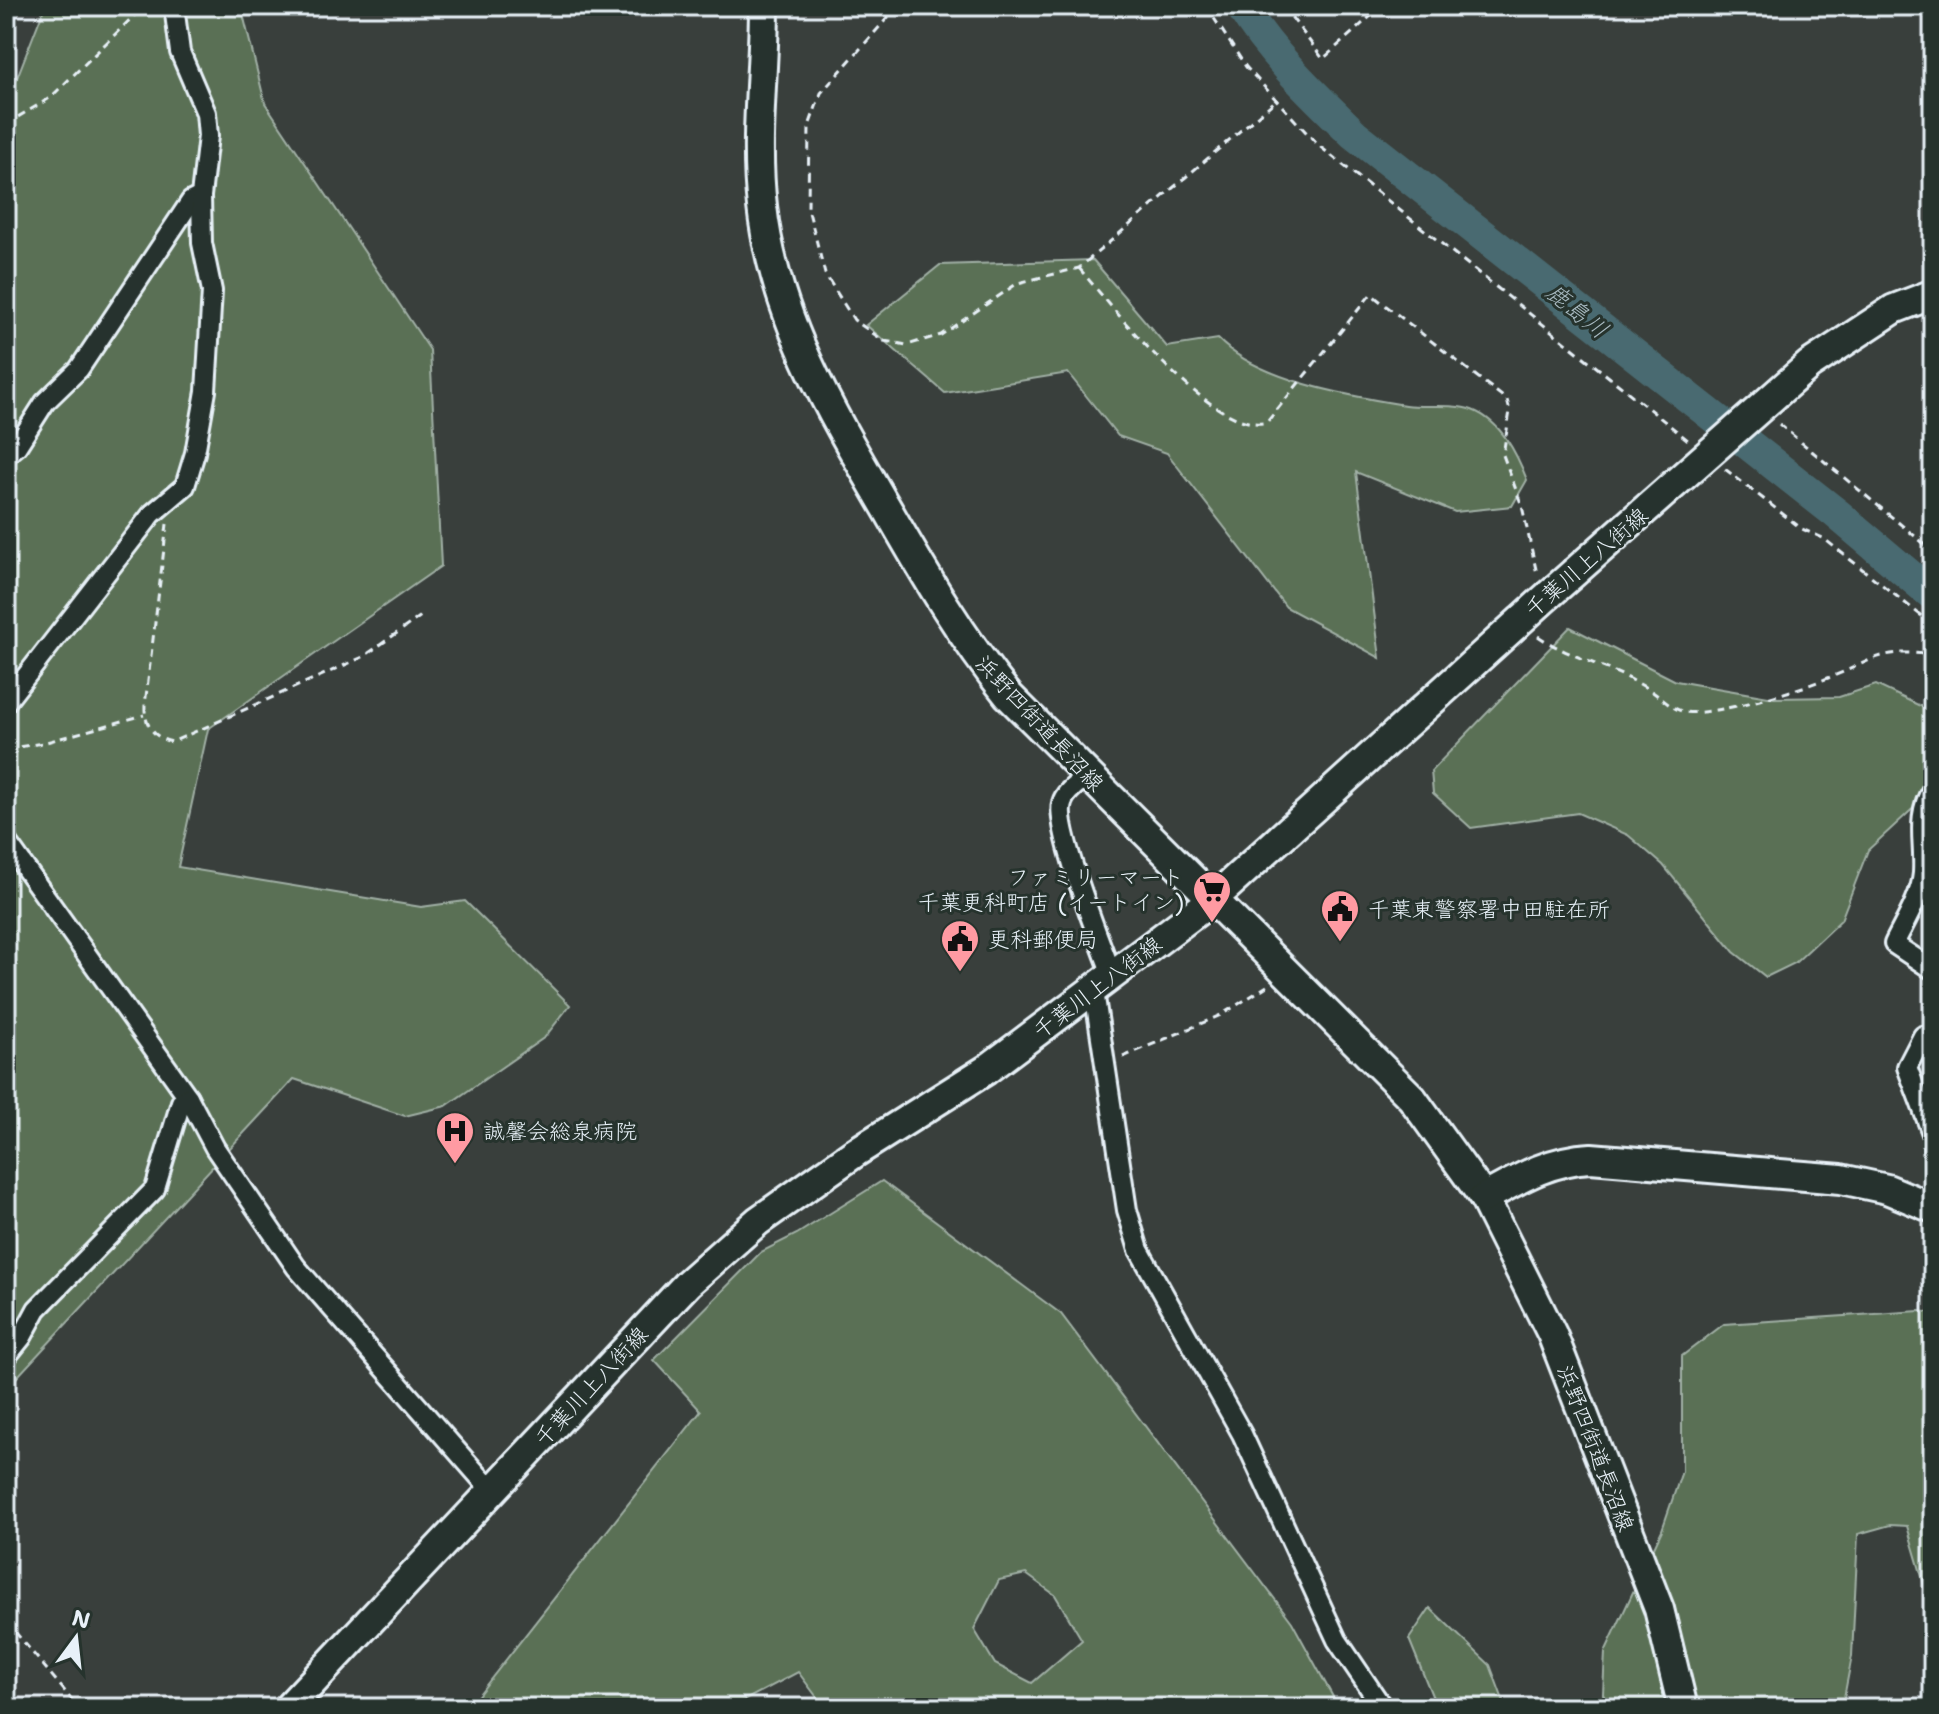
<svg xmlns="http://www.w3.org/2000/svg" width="1939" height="1714" font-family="'Shantell Sans','Klee One',sans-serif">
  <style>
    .green { fill: #5a7054; stroke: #a1b0a6; stroke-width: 2; fill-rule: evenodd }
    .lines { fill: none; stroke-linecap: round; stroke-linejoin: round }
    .river { stroke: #4a6b71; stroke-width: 32 }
    .minor-casing { stroke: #e8f1f8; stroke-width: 24 }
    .primary-casing { stroke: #e8f1f8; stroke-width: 34 }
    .path { stroke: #e8f1f8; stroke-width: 3; stroke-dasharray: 8 6; stroke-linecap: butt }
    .minor { stroke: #26332d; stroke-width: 18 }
    .primary { stroke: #26332d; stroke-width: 28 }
    .labels { text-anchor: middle; stroke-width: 6; stroke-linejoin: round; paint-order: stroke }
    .street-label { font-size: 22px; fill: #e8f1f8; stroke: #26332d }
    .poi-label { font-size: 22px; fill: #e8f1f8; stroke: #26332d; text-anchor: start }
    .water-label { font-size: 24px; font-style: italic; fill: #a9bbc2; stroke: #26332d }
  </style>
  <rect width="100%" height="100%" fill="#393f3c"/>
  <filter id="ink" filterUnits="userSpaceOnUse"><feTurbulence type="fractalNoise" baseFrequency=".0125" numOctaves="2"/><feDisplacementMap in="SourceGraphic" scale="16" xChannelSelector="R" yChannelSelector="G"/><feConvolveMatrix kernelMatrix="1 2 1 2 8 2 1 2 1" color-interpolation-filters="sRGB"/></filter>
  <g filter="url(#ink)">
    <!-- green -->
    <g class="green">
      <polygon points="45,6 241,6 265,103 430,350 441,566 208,729 178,867 421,907 465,901 570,1005 545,1037 446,1106 405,1116 294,1079 6,1389 6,106"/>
      <path d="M1093,260L1167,347L1218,339C1257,380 1349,396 1405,405C1426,408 1453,403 1472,410C1501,421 1517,454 1527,480L1512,506L1455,512L1356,472L1380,658L1286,607L1167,453L1118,436L1068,373L945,393L866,325L940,265Z"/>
      <polygon points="1570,627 1676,681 1774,698 1839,697 1876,685 1933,712 1933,790 1868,850 1841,920 1795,963 1766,977 1734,952 1663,865 1628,835 1578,813 1471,828 1433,793 1431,771"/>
      <path d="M882,1181L1061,1314L1292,1622L1339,1708H825L798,1672L730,1708H489L476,1698L701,1411L654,1360L761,1252L797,1234ZM1026,1574L1055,1595L1082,1640L1032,1683L995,1664L974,1629L999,1580Z"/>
      <polygon points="1920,1311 1933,1313 1933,1614 1907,1526 1890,1525 1858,1534 1852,1656 1842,1708 1610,1708 1603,1694 1605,1652 1662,1530 1682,1471 1682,1356 1724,1324"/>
      <polygon points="1430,1608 1490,1665 1506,1708 1437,1708 1409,1639"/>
    </g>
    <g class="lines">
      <!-- river -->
      <path class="river" d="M1241,6C1271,55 1313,94 1354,134L1837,514L1933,595"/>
      <defs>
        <g id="minor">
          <polyline points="6,455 17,446 45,402 79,369 191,201 201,196"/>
          <polyline points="6,702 152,514 185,486 195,453 206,391 212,291 202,243 201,196 208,136 206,113 180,52 174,6"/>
          <path d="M1087,776C1079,783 1065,791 1062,803C1054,826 1102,948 1113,977"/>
          <path d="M1933,788C1915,816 1925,842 1923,873C1921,897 1904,923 1894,944L1933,970"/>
          <polyline points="6,841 188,1097 215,1148 296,1267 492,1491"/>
          <polyline points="1094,991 1127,1210 1139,1250 1242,1434 1337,1640 1383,1708"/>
          <polyline points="1933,1034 1923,1036 1907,1067 1933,1136"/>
          <polyline points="6,1357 22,1337 37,1309 155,1189 181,1102 188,1097"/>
        </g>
        <g id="primary">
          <path d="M764,6C764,73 754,139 762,206C774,318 833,416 889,512C925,575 962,638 1008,695L1412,1098L1484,1198L1552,1334L1659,1609L1683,1708"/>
          <path d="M1484,1198C1520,1178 1550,1160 1591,1158L1841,1179L1887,1189L1933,1208"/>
          <polyline points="288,1708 688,1283 758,1221 856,1152 986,1070 1211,901 1543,600 1809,365 1894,309 1933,294"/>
        </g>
      </defs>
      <!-- minor casing -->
      <use href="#minor" class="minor-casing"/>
      <!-- primary casing -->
      <use href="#primary" class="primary-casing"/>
      <!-- path -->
      <g class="path">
        <polyline points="898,6 821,93 809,126 808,208 825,274 854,320 884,341 907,345 941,335 1018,283 1079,268 1275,101"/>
        <polyline points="1206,6 1246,67 1318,145 1688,440"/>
        <polyline points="1283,6 1323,59 1382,6"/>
        <polyline points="6,124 50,98 144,6"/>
        <path d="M1079,268C1111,306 1214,437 1267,422L1371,294L1507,400L1510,411L1503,455L1522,506L1537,574"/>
        <polyline points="1779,424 1933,551"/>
        <polyline points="1725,469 1802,529 1823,538 1933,625"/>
        <path d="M167,524L145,705C144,724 153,738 172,742L363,657L421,616"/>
        <path d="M1538,636C1573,660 1618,668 1654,693C1664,700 1672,709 1685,712C1711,717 1801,689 1828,678C1876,660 1878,648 1933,655"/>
        <polyline points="6,749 43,743 144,715"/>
        <polyline points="1123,1057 1221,1015 1267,986"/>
        <polyline points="6,1621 79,1708"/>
      </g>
      <!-- minor -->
      <use href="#minor" class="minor"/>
      <!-- primary -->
      <use href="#primary" class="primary"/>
    </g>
  </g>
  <!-- icons -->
  <defs>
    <symbol id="supermarket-pin" viewBox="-11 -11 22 30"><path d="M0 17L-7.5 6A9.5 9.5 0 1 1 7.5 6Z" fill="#ff9aa2" stroke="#26332d"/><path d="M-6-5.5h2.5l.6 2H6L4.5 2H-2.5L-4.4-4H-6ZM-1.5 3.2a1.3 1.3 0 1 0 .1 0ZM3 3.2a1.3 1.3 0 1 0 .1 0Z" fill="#111"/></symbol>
    <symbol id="civic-pin" viewBox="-11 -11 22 30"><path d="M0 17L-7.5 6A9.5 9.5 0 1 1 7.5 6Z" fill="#ff9aa2" stroke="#26332d"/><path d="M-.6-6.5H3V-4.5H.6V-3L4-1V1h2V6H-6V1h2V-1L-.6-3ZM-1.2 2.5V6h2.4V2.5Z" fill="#111"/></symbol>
    <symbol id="hospital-pin" viewBox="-11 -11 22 30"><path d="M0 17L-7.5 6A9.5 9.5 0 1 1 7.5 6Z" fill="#ff9aa2" stroke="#26332d"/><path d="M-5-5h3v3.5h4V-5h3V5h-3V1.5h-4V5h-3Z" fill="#111"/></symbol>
  </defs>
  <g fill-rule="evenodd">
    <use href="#supermarket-pin" x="1190" y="868" width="44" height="60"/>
    <use href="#civic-pin" x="1318" y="887" width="44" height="60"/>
    <use href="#civic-pin" x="938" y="917" width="44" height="60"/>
    <use href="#hospital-pin" x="433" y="1109" width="44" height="60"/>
  </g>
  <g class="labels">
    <!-- street labels -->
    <g class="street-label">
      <text transform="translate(1586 562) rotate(-41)" y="8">千葉川上八街線</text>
      <text transform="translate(1040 723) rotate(47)" y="8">浜野四街道長沼線</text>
      <text transform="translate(1097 987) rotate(-37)" y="8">千葉川上八街線</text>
      <text transform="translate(591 1386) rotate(-47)" y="8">千葉川上八街線</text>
      <text transform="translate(1596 1448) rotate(69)" y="8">浜野四街道長沼線</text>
    </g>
    <!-- poi labels -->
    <g class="poi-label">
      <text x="1184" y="885" text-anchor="end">ファミリーマート<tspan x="1184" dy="25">千葉更科町店 (イートイン)</tspan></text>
      <text x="1368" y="917">千葉東警察署中田駐在所</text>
      <text x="988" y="947">更科郵便局</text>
      <text x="483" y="1139">誠馨会総泉病院</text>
    </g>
    <!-- water labels -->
    <g class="water-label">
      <text transform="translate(1577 311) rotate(39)" y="8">鹿島川</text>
    </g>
  </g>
  <!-- margin -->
  <rect width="1939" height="1714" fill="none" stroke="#26332d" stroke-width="32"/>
  <rect x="16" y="16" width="1907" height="1682" fill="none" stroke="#e8f1f8" stroke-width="3" filter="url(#ink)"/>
  <!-- north arrow -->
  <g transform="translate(76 1638) rotate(15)" stroke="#26332d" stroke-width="6" paint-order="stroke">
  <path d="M0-6L14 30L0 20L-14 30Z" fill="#e8f1f8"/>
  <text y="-12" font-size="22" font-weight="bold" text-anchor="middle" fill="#e8f1f8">N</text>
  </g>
</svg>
